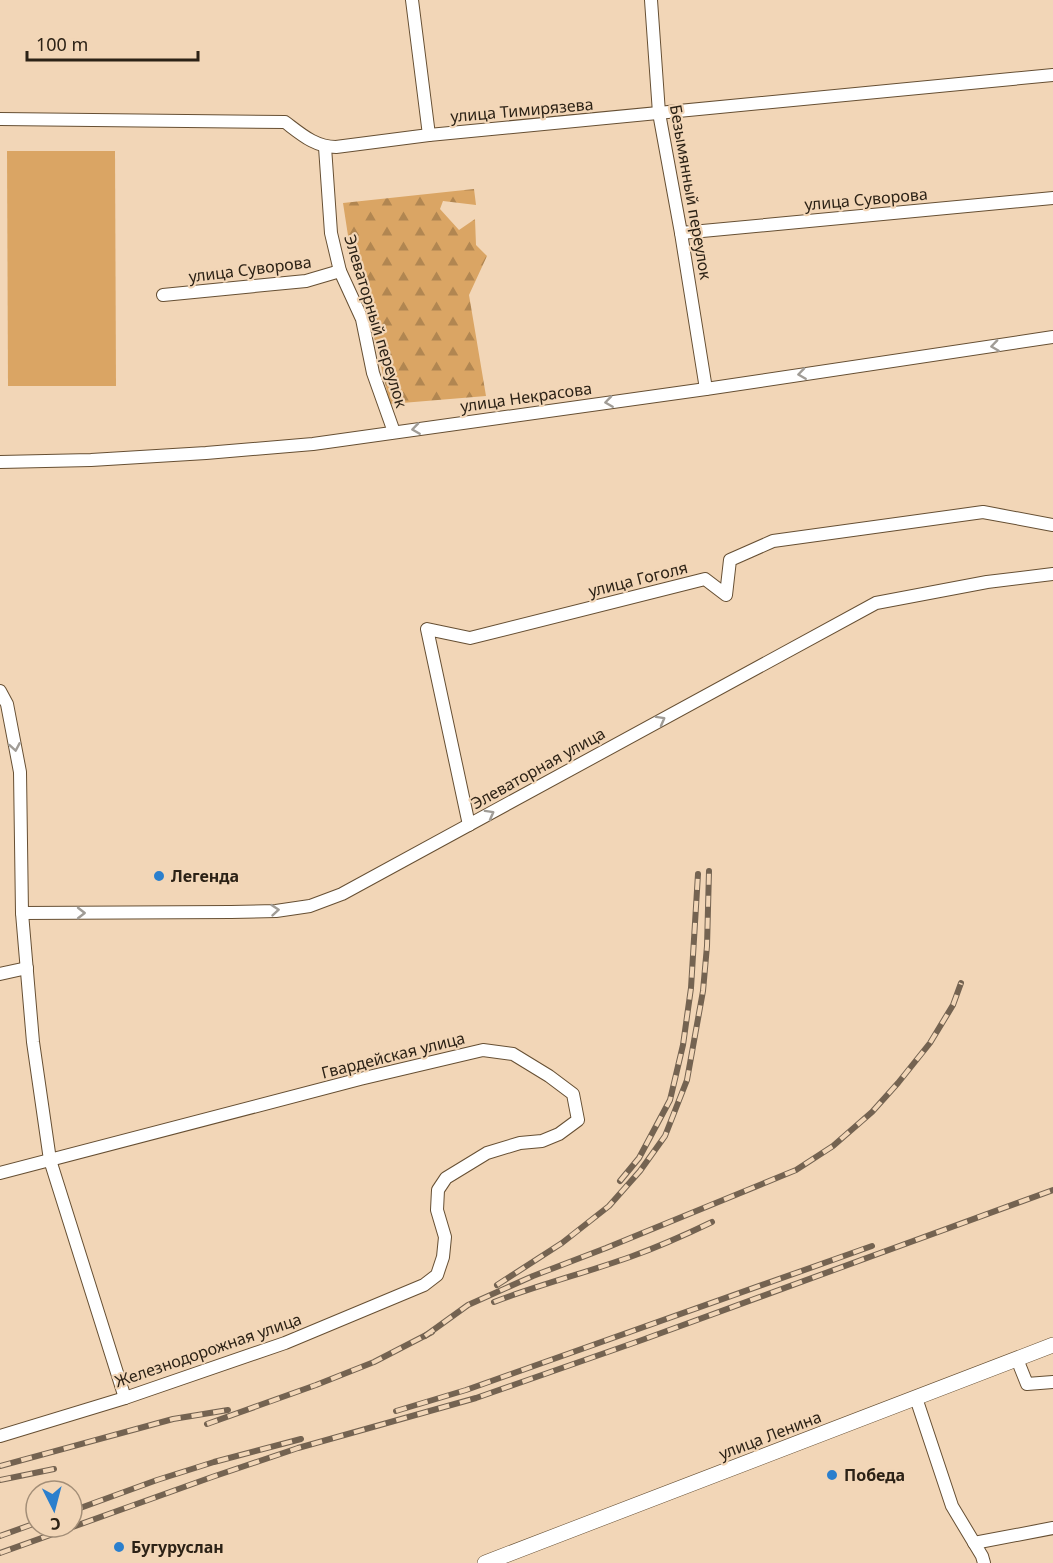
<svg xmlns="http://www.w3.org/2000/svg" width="1053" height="1563" font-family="'Noto Sans',sans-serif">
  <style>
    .forest { fill: url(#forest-firs) }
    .garden { fill: #daa564 }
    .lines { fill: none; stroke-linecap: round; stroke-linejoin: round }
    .minor-casing { stroke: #664f33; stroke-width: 14 }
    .major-casing { stroke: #664f33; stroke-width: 16 }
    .minor { stroke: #fff; stroke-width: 12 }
    .major { stroke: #fff; stroke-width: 15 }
    .rail-casing { stroke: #746351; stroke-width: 6 }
    .rail { stroke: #f2d6b7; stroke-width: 4; stroke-dasharray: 11; stroke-linecap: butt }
    .oneway { stroke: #a09c96 }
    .poi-dot { fill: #2b7fcd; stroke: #f2d6b7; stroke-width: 2 }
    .labels { text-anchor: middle; stroke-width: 4.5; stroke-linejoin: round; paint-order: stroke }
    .street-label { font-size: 16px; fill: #2c2216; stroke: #f2d6b7 }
    .poi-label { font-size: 16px; font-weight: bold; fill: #2c2216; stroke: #f2d6b7; text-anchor: start }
  </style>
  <defs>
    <pattern id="forest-firs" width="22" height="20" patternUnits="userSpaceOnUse" patternTransform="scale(1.5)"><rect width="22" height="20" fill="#daa564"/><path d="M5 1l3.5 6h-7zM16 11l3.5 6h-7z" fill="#b18651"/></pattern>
  </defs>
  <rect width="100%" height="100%" fill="#f2d6b7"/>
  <!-- forest -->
  <polygon class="forest" points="474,189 476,205 443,201 440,209 459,230 475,219 476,245 487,256 469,295 486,396 390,404 370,320 346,247 349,242 343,203"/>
  <!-- garden -->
  <polygon class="garden" points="7,151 115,151 116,386 8,386"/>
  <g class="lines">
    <defs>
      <g id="minor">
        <polyline points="412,0 429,135"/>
        <polyline points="651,0 659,113 681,233 706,389"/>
        <path d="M0,119L285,122C301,134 315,147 336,147L429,135L1053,75"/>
        <polyline points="325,147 331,233 340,271 362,319 373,373 394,432"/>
        <polyline points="681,233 1053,198"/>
        <polyline points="163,295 306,281 340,271"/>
        <polyline points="0,462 91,460 206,453 313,444 706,389 1053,337"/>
        <polyline points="0,691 7,704 20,772 22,913 33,1042 50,1160 125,1398"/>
        <polyline points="469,825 427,629 470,638 705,579 726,595 730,560 773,541 983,512 1053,525"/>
        <polyline points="22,913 231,912 276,911 310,906 342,894 876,603 987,582 1053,574"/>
        <polyline points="0,974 27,968"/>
        <polyline points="0,1173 360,1079 483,1050 513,1054 549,1076 573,1094 578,1120 559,1134 542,1141 520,1143 487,1153 446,1178 438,1190 437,1210 445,1237 443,1257 437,1275 424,1285 285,1343 125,1398 0,1436"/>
        <polyline points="1017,1359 1027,1384 1053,1382"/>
        <polyline points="916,1398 952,1506 982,1556 984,1563"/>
        <polyline points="974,1543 1053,1528"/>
      </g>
      <polyline id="major" points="485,1563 1053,1345"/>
    </defs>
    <!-- minor casing -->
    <use href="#minor" class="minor-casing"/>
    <!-- major casing -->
    <use href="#major" class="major-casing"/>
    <!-- minor -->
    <use href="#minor" class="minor"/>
    <!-- major -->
    <use href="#major" class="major"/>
    <defs>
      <g id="rail">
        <polyline points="620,1181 639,1158 670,1100 683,1045 691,988 698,874"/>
        <polyline points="497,1285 562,1243 609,1206 640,1171 665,1136 687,1080 703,991 707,946 709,871"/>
        <path d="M494,1302C538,1285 585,1273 630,1257C658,1247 685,1235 712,1222"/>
        <polyline points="425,1336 468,1305 533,1276 606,1248 796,1170 833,1146 872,1112 898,1083 930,1043 953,1005 961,983"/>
        <polyline points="396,1411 466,1390 872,1246"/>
        <polyline points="207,1424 316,1385 374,1362 432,1332"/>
        <polyline points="0,1466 173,1419 228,1410"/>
        <polyline points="0,1480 54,1469"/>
        <polyline points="72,1511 157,1480 214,1462 301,1439"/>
        <polyline points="0,1536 36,1523"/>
        <polyline points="0,1553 212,1477 298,1448 476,1398 642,1340 1053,1190"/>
      </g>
    </defs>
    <!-- rail casing -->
    <use href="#rail" class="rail-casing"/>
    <!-- rail -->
    <use href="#rail" class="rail"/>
  </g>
  <!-- one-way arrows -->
  <defs><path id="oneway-chevron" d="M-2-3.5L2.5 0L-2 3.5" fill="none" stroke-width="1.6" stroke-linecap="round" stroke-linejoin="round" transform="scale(1.5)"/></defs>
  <g class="oneway">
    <use href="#oneway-chevron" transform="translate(995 346) rotate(172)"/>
    <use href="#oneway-chevron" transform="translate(802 374) rotate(172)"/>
    <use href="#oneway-chevron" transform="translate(609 402) rotate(172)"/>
    <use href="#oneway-chevron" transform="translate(416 429) rotate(172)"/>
    <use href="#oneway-chevron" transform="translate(661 720) rotate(-29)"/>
    <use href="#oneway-chevron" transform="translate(15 747) rotate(80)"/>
    <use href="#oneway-chevron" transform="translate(490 814) rotate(-29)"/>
    <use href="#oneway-chevron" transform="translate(275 910) rotate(-5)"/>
    <use href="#oneway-chevron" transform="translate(81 913)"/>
  </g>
  <!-- markers -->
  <g class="poi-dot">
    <circle cx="159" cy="876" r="6"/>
    <circle cx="832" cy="1475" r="6"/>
    <circle cx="119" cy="1547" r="6"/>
  </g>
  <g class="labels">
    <!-- street labels -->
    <g class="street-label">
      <text transform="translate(522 110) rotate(-5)" y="6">улица Тимирязева</text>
      <text transform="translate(691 192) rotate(80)" y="6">Безымянный переулок</text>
      <text transform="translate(866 199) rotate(-5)" y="6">улица Суворова</text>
      <text transform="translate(250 269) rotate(-7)" y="6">улица Суворова</text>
      <text transform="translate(376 321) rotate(73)" y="6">Элеваторный переулок</text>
      <text transform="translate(526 397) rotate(-8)" y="6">улица Некрасова</text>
      <text transform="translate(638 579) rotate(-14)" y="6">улица Гоголя</text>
      <text transform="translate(538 768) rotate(-29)" y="6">Элеваторная улица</text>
      <text transform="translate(393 1055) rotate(-14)" y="6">Гвардейская улица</text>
      <text transform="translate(208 1350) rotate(-19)" y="6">Железнодорожная улица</text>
      <text transform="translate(770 1435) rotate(-21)" y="6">улица Ленина</text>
    </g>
    <!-- poi labels -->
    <g class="poi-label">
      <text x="171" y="882">Легенда</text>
      <text x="844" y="1481">Победа</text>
      <text x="131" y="1553">Бугуруслан</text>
    </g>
  </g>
  <!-- north arrow -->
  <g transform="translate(54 1509) rotate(174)"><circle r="28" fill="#f2d6b7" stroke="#a38e77" stroke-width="1.5"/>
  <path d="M0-4.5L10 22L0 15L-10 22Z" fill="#2b7fcd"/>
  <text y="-9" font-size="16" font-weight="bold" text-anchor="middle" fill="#2c2216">С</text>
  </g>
  <!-- scale -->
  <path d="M27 51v9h171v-9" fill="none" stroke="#2c2216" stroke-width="3"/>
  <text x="36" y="51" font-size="18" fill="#2c2216" stroke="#f2d6b7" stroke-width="4.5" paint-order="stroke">100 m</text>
</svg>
